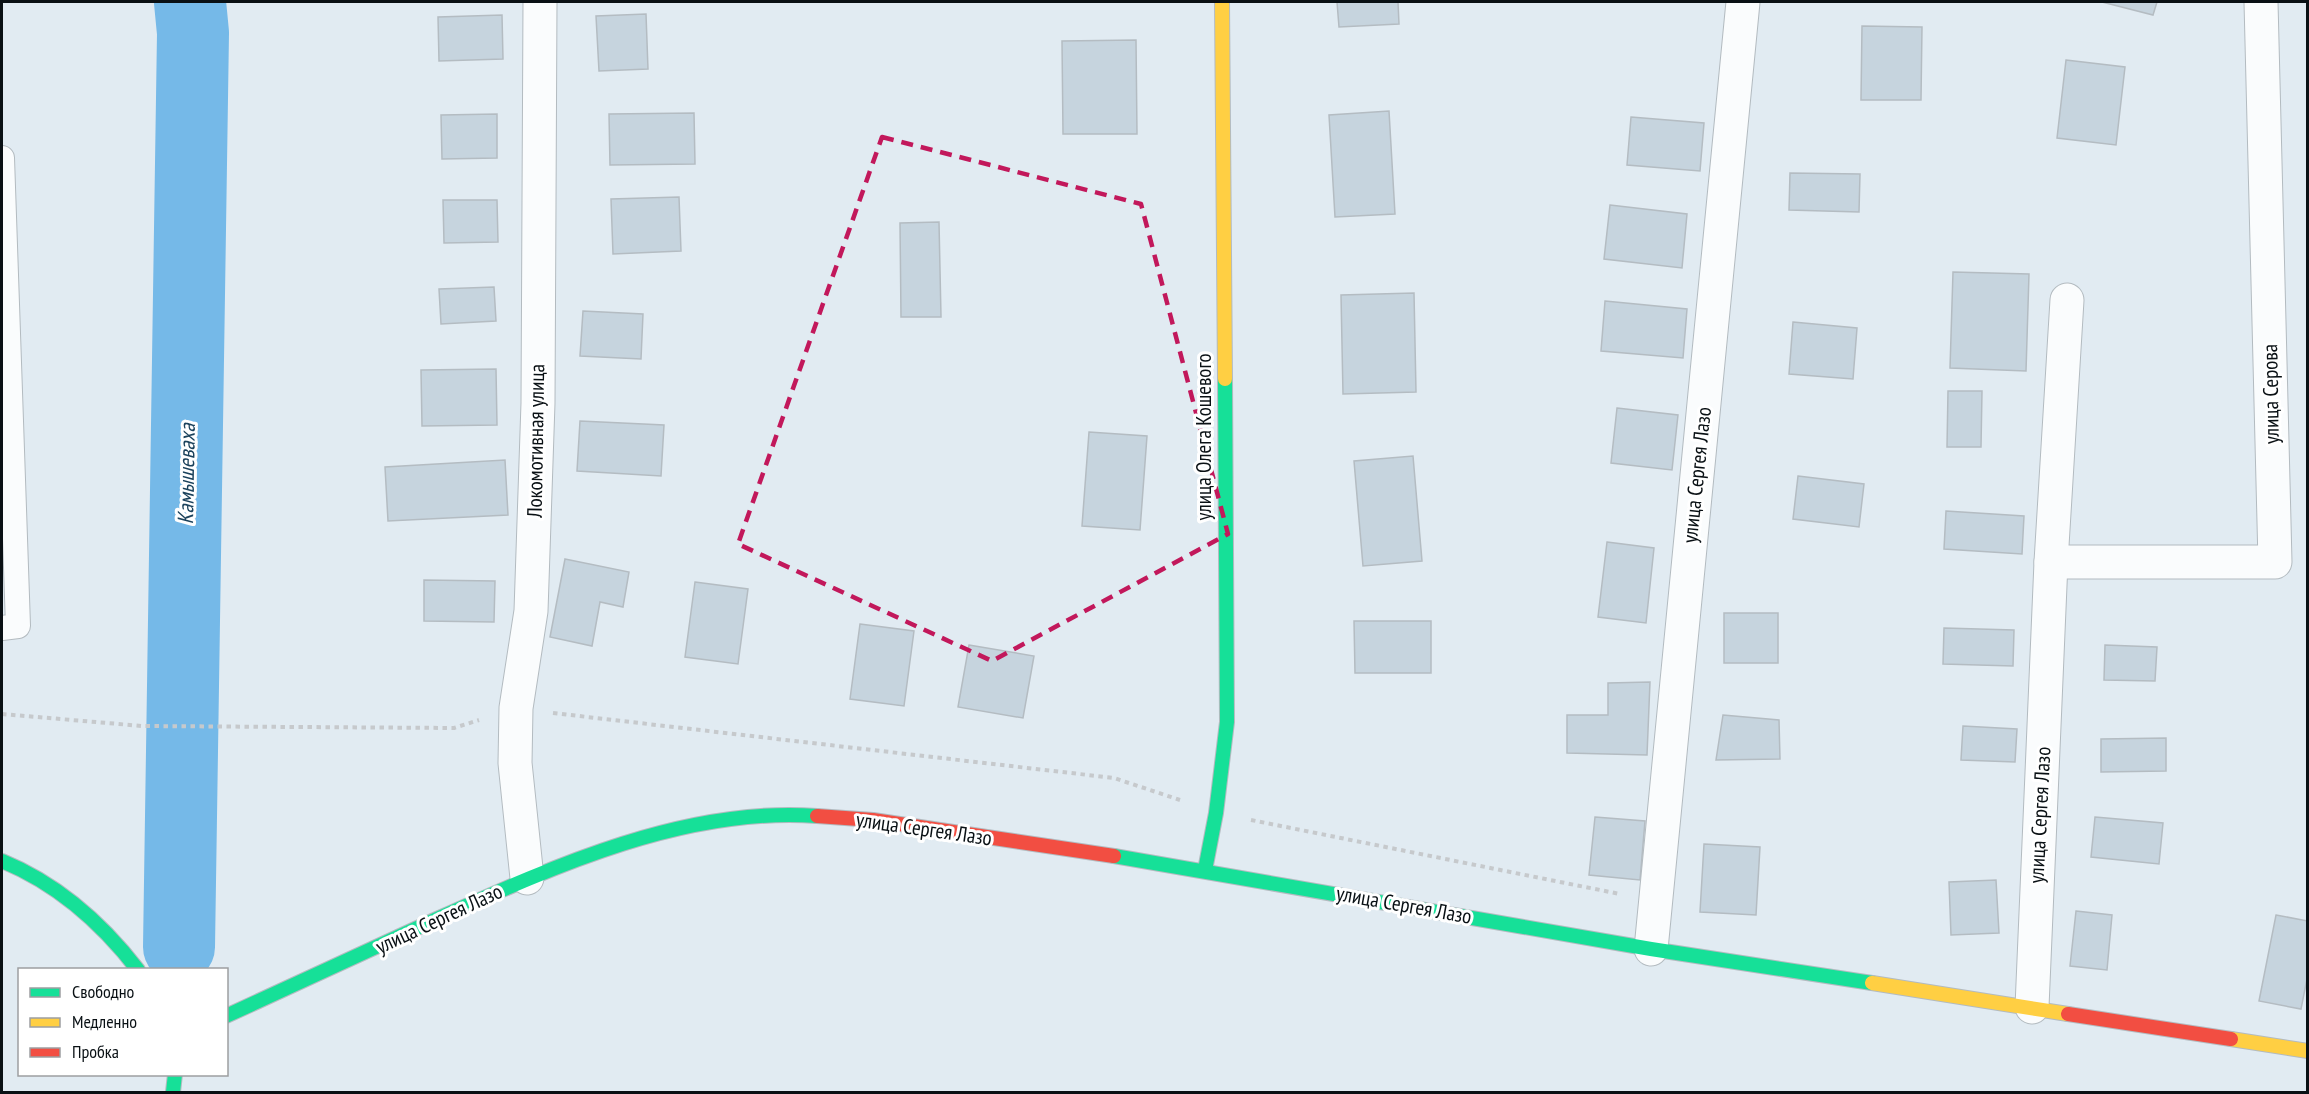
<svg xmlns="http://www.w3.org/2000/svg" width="2309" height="1094" font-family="'PT Sans Narrow',sans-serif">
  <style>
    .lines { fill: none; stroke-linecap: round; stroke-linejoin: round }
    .river { stroke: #75b9e8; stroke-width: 72 }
    .building { fill: #c6d4de; stroke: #b4bcc2; stroke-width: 1.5 }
    .lane-casing { stroke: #b3bbc0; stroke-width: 26 }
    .street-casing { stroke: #b3bbc0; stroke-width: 35 }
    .fast-casing { stroke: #b3bbc0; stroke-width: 16 }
    .slow-casing { stroke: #b3bbc0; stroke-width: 16 }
    .jam-casing { stroke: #b3bbc0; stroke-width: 16 }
    .path { stroke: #c6c9cc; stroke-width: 4; stroke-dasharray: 4.5 4.5; stroke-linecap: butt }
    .lane { stroke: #fafcfd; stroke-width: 24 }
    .street { stroke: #fafcfd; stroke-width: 33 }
    .fast { stroke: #16e098; stroke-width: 14 }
    .slow { stroke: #ffcf43; stroke-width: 14 }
    .jam { stroke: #f24e42; stroke-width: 14 }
    .marked { fill: none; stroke: #c2185b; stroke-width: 4.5; stroke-dasharray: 12 8; stroke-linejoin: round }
    .labels { text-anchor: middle; stroke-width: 6; stroke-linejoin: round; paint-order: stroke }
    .street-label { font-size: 21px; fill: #091014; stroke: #fff }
    .water-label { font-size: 22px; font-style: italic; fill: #1a415b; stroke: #fff }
  </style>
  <rect width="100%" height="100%" fill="#e1ebf2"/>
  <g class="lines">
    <!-- river -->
    <polyline class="river" points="179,947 193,33 190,2"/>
  </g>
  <!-- building -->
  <g class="building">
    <polygon points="1337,2 1398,2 1399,24 1339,27"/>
    <polygon points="2102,2 2157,2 2153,15"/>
    <polygon points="646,14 648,69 599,71 596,16"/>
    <polygon points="502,15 503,59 439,61 438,17"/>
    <polygon points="1862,26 1922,27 1921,100 1861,100"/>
    <polygon points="1136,40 1137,134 1063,134 1062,41"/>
    <polygon points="2066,60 2125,67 2116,145 2057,138"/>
    <polygon points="1389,111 1395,214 1335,217 1329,115"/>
    <polygon points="694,113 695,164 610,165 609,114"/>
    <polygon points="497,114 497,158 442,159 441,115"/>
    <polygon points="1631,117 1704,123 1700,171 1627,165"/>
    <polygon points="1790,173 1860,174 1859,212 1789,210"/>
    <polygon points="679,197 681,251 613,254 611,199"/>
    <polygon points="443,200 497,200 498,242 444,243"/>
    <polygon points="1610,205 1687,214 1682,268 1604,259"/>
    <polygon points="939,222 941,317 901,317 900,223"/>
    <polygon points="1953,272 2029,274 2026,371 1950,368"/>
    <polygon points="494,287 496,321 441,324 439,289"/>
    <polygon points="1414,293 1416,392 1343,394 1341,295"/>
    <polygon points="1605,301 1687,309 1683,358 1601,351"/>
    <polygon points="583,311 643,314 641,359 580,356"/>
    <polygon points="1793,322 1857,328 1853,379 1789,374"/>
    <polygon points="496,369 497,425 422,426 421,370"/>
    <polygon points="1948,391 1982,391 1981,447 1947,447"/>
    <polygon points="1617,408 1678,415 1672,470 1611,463"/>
    <polygon points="580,421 664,425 661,476 577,471"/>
    <polygon points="1089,432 1147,436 1140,530 1082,526"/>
    <polygon points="1413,456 1422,561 1363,566 1354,461"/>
    <polygon points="505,460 508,515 388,521 385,467"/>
    <polygon points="1798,476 1864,484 1859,527 1793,519"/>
    <polygon points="1946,511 2024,516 2022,554 1944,549"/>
    <polygon points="1607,542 1654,548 1646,623 1598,617"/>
    <polygon points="565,559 629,572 623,607 600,602 592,646 550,637"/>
    <polygon points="424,580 495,581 494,622 424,621"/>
    <polygon points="695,582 748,589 738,664 685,657"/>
    <rect x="1724" y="613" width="54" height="50"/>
    <polygon points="1354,621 1431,621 1431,673 1355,673"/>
    <polygon points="860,624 914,631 904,706 850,699"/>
    <polygon points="1944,628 2014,630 2013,666 1943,664"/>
    <polygon points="969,645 1034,656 1023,718 958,707"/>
    <polygon points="2105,645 2157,647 2155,681 2104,680"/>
    <polygon points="1650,682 1647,755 1567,753 1567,715 1608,715 1608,683"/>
    <polygon points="1723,715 1779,720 1780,759 1716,760"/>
    <polygon points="1963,726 2017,729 2015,762 1961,760"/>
    <polygon points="2166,738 2166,771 2101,772 2101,739"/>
    <polygon points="1595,817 1645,821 1640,880 1589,875"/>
    <polygon points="2095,817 2163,823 2159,864 2091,857"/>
    <polygon points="1704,844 1760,847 1756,915 1700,912"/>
    <polygon points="1996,880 1999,933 1951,935 1949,882"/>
    <polygon points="2076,911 2112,915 2107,970 2070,966"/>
    <polygon points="2276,915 2308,921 2308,974 2301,1009 2259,1001"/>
  </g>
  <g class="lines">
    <defs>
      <polyline id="lane" points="2,158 18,626 2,628"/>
      <g id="street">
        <polyline points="2051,562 2275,562 2261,2"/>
        <polyline points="527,878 515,763 516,708 531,611 538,403 540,2"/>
        <polyline points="1651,949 1743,2"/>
        <polyline points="2032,1007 2051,562 2067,300"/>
      </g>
      <g id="fast">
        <polyline points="1114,856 1651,949 1872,983"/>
        <path d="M2,861C58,884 101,922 138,970"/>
        <polyline points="1205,870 1216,813 1227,722 1225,379"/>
        <path d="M226,1016C293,985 361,954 428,923C548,869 683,806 817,816"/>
        <polyline points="173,1092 175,1074"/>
      </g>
      <g id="slow">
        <polyline points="1222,2 1225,379"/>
        <polyline points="1872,983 2068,1014"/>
        <polyline points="2231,1039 2308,1051"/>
      </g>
      <g id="jam">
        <polyline points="817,816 873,820 1114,856"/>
        <polyline points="2068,1014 2231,1039"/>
      </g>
    </defs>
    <!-- lane casing -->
    <use href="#lane" class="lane-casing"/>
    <!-- street casing -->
    <use href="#street" class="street-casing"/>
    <!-- fast casing -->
    <use href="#fast" class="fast-casing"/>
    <!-- slow casing -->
    <use href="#slow" class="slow-casing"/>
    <!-- jam casing -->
    <use href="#jam" class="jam-casing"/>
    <!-- path -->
    <g class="path">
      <polyline points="553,713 1114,778 1180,800"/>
      <polyline points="2,714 142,726 454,728 479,720"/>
      <polyline points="1251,820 1620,894"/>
    </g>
    <!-- lane -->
    <use href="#lane" class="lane"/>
    <!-- street -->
    <use href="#street" class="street"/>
    <!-- fast -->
    <use href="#fast" class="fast"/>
    <!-- slow -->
    <use href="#slow" class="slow"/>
    <!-- jam -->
    <use href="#jam" class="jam"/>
  </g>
  <!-- marked area -->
  <path class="marked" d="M882,137L1141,204L1228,534L992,661L738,544Z"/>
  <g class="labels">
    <!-- street labels -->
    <g class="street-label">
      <text transform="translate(2271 394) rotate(-91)" y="7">улица Серова</text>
      <text transform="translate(1204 437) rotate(-90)" y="7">улица Олега Кошевого</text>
      <text transform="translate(536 441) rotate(-89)" y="7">Локомотивная улица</text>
      <text transform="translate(1697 475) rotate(-84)" y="7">улица Сергея Лазо</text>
      <text transform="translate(2040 815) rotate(-87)" y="7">улица Сергея Лазо</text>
      <text transform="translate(924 829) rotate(8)" y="7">улица Сергея Лазо</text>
      <text transform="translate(1404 905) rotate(10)" y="7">улица Сергея Лазо</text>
      <text transform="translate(439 919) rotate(-25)" y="7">улица Сергея Лазо</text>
    </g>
    <!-- water labels -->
    <g class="water-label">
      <text transform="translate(186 474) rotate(-89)" y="8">Камышеваха</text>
    </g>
  </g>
  <!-- border -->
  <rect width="2309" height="1094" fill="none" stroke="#091014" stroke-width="6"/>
  <!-- legend -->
  <rect x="18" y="968" width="210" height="108" fill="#ffffff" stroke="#9d9fa1" stroke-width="1.5"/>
  <rect x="30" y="988" width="30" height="9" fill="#16e098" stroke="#9d9fa1" stroke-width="1.5"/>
  <text x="72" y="998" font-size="18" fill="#091014">Свободно</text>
  <rect x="30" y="1018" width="30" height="9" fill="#ffcf43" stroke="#9d9fa1" stroke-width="1.5"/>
  <text x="72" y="1028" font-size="18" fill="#091014">Медленно</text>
  <rect x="30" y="1048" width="30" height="9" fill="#f24e42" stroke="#9d9fa1" stroke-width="1.5"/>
  <text x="72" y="1058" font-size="18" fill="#091014">Пробка</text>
</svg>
